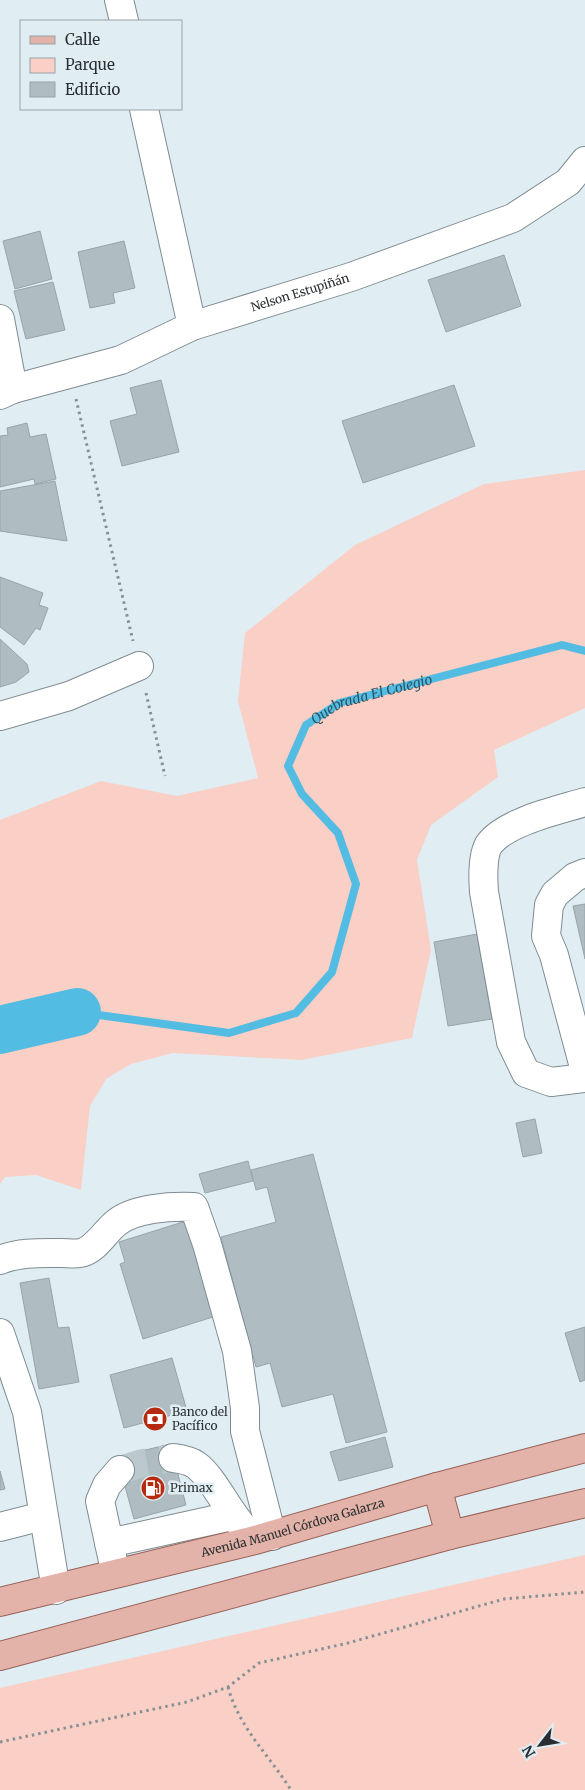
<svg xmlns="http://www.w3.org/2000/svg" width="585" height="1790" font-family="Merriweather,serif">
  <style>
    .green { fill: #f9cfc6 }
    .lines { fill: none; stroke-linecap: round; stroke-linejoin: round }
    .stream { stroke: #53bce2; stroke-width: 8 }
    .river { stroke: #53bce2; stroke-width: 48 }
    .building { fill: #afbdc3; stroke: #97a5aa }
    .minor-tunnel { stroke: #bbc8cd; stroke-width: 28; stroke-dasharray: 28 14; stroke-linecap: butt }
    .minor-casing { stroke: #7f8c91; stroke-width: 30 }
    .major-casing { stroke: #966259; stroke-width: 30 }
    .path { stroke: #879195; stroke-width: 3; stroke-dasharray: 2.5 4; stroke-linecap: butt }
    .minor { stroke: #fff; stroke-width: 28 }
    .major { stroke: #e3b2a8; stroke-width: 28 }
    .labels { text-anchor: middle; stroke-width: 5; stroke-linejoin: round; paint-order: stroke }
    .street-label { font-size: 12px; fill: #292f31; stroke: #e0eef4 }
    .poi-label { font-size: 12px; fill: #292f31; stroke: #e0eef4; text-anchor: start }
    .water-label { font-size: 14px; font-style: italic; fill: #295566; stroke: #e0eef4 }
  </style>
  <rect width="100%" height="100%" fill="#e0eef4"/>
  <!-- green -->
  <g class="green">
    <polygon points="585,470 585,708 494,750 498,777 431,825 417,860 431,950 412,1038 302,1060 173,1053 131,1064 106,1079 90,1106 81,1190 36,1175 5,1177 0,1184 0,820 101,781 177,796 258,778 238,701 245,633 355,545 484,484"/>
    <polygon points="585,1555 585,1790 0,1790 0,1688"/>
  </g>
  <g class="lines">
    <!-- stream -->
    <path class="stream" id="s1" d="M77,1012L229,1033L296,1013L332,972L356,884L338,833L302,794L288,766L306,725L339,703L562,645L585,651"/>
    <!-- river -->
    <polyline class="river" points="0,1030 77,1012"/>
  </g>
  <!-- building -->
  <g class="building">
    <polygon points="40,231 52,279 15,289 3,241"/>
    <polygon points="124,241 135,288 113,293 115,303 90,308 78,252"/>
    <polygon points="504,255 521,306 446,332 428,280"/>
    <polygon points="53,282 65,330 26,339 14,291"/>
    <polygon points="161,380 179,452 122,466 110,421 137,414 130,388"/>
    <polygon points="454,385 475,446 363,483 342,421"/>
    <polygon points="27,423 30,437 46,434 56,479 35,484 34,479 0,487 0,436 8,435 7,428"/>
    <polygon points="55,481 67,541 0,531 0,491"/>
    <polygon points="0,577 43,593 39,605 48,608 40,630 36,628 24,645 0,627"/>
    <polygon points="0,639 27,664 29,672 16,682 0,687"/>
    <polygon points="585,904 585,959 573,906"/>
    <polygon points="477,934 492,1019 448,1026 434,942"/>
    <polygon points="535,1119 542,1153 523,1157 516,1123"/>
    <polygon points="313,1154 387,1432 346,1443 333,1394 282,1407 270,1363 256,1367 221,1237 276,1222 267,1187 256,1190 251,1170"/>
    <polygon points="248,1161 253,1181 205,1193 199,1174"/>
    <polygon points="186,1221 216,1316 143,1339 120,1264 125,1262 119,1242"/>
    <polygon points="49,1278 58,1328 69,1327 79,1382 39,1389 20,1283"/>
    <polygon points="585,1327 585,1380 580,1382 565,1333"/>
    <polygon points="172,1358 187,1411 124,1428 110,1375"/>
    <polygon points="385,1437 393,1467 339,1481 330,1452"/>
    <polygon points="170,1444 186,1505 134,1519 117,1457"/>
    <polygon points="0,1471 5,1489 0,1490"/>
  </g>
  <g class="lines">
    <!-- minor-tunnel -->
    <polyline class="minor-tunnel" points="120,1470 143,1463 173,1458"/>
    <defs>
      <g id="minor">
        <polyline points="119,0 124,21"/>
        <polyline points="144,109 192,326"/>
        <polyline points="0,319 13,389"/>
        <path id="s2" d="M0,395L13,389L121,360L192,326L351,277L513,218L568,182L585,161"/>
        <polyline points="0,716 69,696 139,666"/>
        <path d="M585,802C559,810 508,821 490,843C482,853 483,879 484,892L511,1042L526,1073L551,1082L585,1078"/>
        <polyline points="585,873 575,877 555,894 549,905 546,936 554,955 585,1071"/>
        <path d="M0,1260C19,1252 41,1253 61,1253C69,1253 77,1255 84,1252C97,1247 105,1232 116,1223C134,1208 171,1206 194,1207L207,1244L237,1351L245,1408V1431L272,1536"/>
        <polyline points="0,1333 27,1412 56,1590"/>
        <path d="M173,1458C180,1459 189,1460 196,1465C213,1477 228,1511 244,1528"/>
        <polyline points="0,1527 43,1516"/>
        <polyline points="109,1543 232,1516"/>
        <polyline points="113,1561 100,1501 107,1485 120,1470"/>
      </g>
      <g id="major">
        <polyline points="437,1487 450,1535"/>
        <path id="s3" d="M0,1602L255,1540L437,1487L585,1448"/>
        <polyline points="0,1656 450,1535 585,1503"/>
      </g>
    </defs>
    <!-- minor casing -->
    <use href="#minor" class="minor-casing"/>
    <!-- major casing -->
    <use href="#major" class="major-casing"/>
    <!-- path -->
    <g class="path">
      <polyline points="76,399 133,641"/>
      <polyline points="146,693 165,776"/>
      <path d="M228,1687C239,1728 269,1755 291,1790"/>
      <polyline points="0,1742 187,1702 228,1687 259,1663 348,1643 504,1599 585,1592"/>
    </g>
    <!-- minor -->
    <use href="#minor" class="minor"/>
    <!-- major -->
    <use href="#major" class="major"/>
  </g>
  <!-- icons -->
  <defs>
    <symbol id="bank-disc" viewBox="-11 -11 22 22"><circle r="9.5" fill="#b62a10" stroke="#e0eef4"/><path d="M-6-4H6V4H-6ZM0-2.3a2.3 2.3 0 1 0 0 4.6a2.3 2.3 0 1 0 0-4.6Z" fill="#fff"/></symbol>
    <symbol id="fuel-disc" viewBox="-11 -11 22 22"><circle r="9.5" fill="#b62a10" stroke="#e0eef4"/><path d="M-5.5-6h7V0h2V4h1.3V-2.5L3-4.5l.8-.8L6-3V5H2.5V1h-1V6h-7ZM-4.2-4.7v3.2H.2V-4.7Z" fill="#fff"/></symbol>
  </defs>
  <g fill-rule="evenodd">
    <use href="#bank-disc" x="141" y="1405" width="28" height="28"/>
    <use href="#fuel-disc" x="139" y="1474" width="28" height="28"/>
  </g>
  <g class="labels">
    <!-- street labels -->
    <g class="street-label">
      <text dy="4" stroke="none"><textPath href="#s2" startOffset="318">Nelson Estupiñán</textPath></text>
      <text dy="4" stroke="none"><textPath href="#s3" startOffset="302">Avenida Manuel Córdova Galarza</textPath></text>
    </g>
    <!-- poi labels -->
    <g class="poi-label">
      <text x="172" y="1416">Banco del<tspan x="172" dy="14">Pacífico</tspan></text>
      <text x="170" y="1492">Primax</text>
    </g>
    <!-- water labels -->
    <g class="water-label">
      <text dy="5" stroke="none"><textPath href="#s1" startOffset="624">Quebrada El Colegio</textPath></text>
    </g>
  </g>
  <!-- legend -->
  <rect x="20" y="20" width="162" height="90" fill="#e0eef4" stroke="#97a2a6"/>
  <rect x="30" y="36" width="25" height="8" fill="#e3b2a8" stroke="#97a2a6"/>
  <text x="65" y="45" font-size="15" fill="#292f31">Calle</text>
  <rect x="30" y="58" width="25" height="15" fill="#f9cfc6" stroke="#97a2a6"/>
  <text x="65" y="70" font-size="15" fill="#292f31">Parque</text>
  <rect x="30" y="82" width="25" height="15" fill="#afbdc3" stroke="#97a2a6"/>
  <text x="65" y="95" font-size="15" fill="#292f31">Edificio</text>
  <!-- north arrow -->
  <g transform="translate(540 1745) rotate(239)" stroke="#e0eef4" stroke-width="4" paint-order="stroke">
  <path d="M0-4L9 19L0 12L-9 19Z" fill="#292f31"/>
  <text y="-8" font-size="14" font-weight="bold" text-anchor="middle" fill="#292f31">N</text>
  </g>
</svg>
